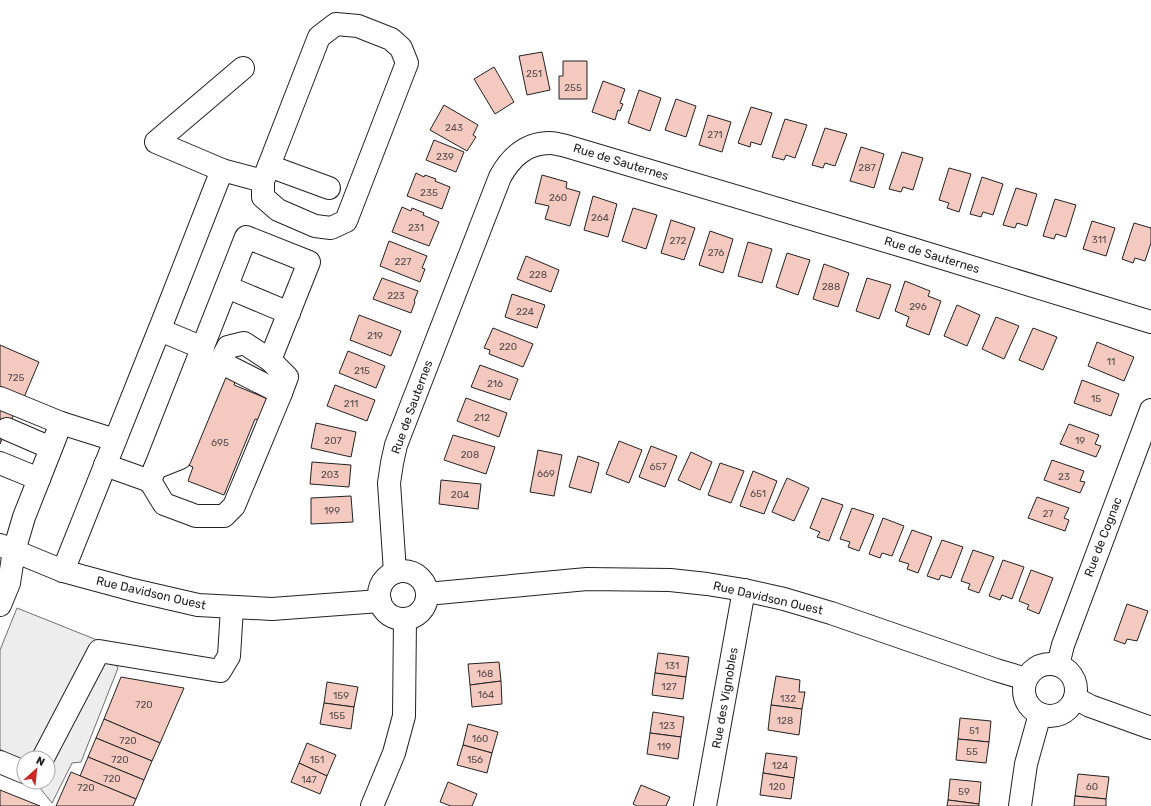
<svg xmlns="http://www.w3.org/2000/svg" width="1151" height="806" font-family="Rubik,sans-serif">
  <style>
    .parking { fill: #ededed; stroke: #6f6f6f }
    .building { fill: #f3c9c0; stroke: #222 }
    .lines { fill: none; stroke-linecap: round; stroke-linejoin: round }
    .minor-casing { stroke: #222; stroke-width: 24 }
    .minor { stroke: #fff; stroke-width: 22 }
    .labels { text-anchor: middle; stroke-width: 3; stroke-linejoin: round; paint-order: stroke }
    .number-label { font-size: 10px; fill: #564c4a }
    .street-label { font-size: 12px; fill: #222; stroke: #fff }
  </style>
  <rect width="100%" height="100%" fill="#fff"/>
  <!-- parking -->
  <polygon class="parking" points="17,608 102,642 118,668 81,762 72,763 52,803 35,782 48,782 48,758 24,758 24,768 20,763 0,749 0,650"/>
  <!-- building -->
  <g class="building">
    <polygon points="542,52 550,90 527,95 519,56"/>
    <polygon points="563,61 587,61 587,99 559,99 559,76 563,76"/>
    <polygon points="494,67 514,102 495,114 474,79"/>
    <polygon points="603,81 625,89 620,103 623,104 620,111 618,110 615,120 592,112"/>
    <polygon points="639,90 661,98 650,131 628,123"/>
    <polygon points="676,99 696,106 686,137 665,130"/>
    <polygon points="444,105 478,125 473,135 476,137 467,151 430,130"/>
    <polygon points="751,107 772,113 761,145 751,142 750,147 738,143"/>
    <polygon points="708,115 731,122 722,152 699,145"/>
    <polygon points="785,119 807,125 795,158 786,155 784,160 772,157"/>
    <polygon points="825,128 847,134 835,166 825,163 823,168 812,165"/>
    <polygon points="434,140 464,152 456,172 426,160"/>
    <polygon points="861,147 884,154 874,188 850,181"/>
    <polygon points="902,152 923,158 913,190 903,187 901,192 889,189"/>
    <polygon points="949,168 971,174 959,212 947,208 949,203 939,200"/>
    <polygon points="416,173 424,177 425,175 436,179 435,181 450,187 442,209 407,196"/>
    <polygon points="542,175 567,182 566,188 580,192 570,226 545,219 549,206 535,203"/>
    <polygon points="982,177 1003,184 993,215 983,212 981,217 970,214"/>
    <polygon points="1016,188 1037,194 1027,226 1017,223 1015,228 1003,225"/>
    <polygon points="593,196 617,204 608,237 584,230"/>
    <polygon points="1055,199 1076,205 1066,237 1056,234 1054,239 1043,236"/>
    <polygon points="402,207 411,211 412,208 424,213 423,215 439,222 429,246 392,232"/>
    <polygon points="633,208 657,215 646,249 622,241"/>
    <polygon points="671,220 695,228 684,260 661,253"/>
    <polygon points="1092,221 1115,228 1106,256 1083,249"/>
    <polygon points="1134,223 1151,228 1151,243 1145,261 1135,258 1133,263 1122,259"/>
    <polygon points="710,231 733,239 723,273 699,265"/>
    <polygon points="389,241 427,256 422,268 425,269 420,282 380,266"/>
    <polygon points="748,242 772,249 762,283 738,276"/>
    <polygon points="787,253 810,260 798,295 776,287"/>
    <polygon points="526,256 559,270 551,292 517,279"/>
    <polygon points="824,264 849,273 838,307 813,299"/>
    <polygon points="382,278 418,291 414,301 415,302 411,313 373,299"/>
    <polygon points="867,278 891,285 879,319 856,311"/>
    <polygon points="905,281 930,291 928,296 941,301 929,335 906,326 909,317 895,311"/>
    <polygon points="512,294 545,305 537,328 505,317"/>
    <polygon points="957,305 980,315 967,346 944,336"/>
    <polygon points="359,315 401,331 391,356 350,340"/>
    <polygon points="996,317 1019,326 1004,359 982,349"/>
    <polygon points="493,328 533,344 523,367 489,354 490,350 484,348"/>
    <polygon points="1033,328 1057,337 1043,370 1019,360"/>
    <polygon points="1097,342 1134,357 1124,381 1088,366"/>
    <polygon points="0,345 39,362 22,402 0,392"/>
    <polygon points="348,351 385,366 376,388 339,373"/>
    <polygon points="480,365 518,379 510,400 471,387"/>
    <polygon points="223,374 236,379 234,385 268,399 259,420 255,419 224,495 188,481 193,467 186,464"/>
    <polygon points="1082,380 1119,394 1111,416 1074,403"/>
    <polygon points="335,385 375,400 367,421 327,406"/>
    <polygon points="466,398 507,413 499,437 457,421"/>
    <polygon points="0,403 16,410 0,444"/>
    <polygon points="316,423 356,432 351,457 311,448"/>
    <polygon points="1069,424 1099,435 1095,444 1101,446 1096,457 1060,444"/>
    <polygon points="453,435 495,447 486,474 444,460"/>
    <polygon points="619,441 642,450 629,483 606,474"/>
    <polygon points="651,446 677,456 665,487 639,477"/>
    <polygon points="538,450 562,455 554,496 530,492"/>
    <polygon points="691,452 712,462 700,490 678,480"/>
    <polygon points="578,456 599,463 591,493 569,487"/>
    <polygon points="1052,460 1084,471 1080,481 1085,482 1080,493 1044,480"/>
    <polygon points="312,462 351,465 349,487 310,484"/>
    <polygon points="720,463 744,471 731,503 708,495"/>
    <polygon points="753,471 777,481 764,514 740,506"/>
    <polygon points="787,478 809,488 794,521 772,512"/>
    <polygon points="441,480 481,484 478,509 439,504"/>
    <polygon points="351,496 353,522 311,524 311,498"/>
    <polygon points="1037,497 1069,508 1064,518 1069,520 1065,531 1028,518"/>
    <polygon points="822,498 843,505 829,541 817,537 820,532 810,528"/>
    <polygon points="852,508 874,515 859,551 848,547 850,542 840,539"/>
    <polygon points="883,518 904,526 892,556 882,553 880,558 869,554"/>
    <polygon points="912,530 932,537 918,573 907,569 909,564 899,561"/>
    <polygon points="942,540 963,547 951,578 941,575 939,580 927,576"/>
    <polygon points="973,550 994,557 979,593 968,589 970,584 961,581"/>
    <polygon points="1003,560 1024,567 1012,599 1002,595 1000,600 989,596"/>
    <polygon points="1031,570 1053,578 1039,614 1027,609 1029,605 1019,601"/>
    <polygon points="1127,604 1148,611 1137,641 1127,639 1125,644 1114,640"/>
    <polygon points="658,653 689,657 686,677 655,673"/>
    <polygon points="499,662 501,681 470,685 468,664"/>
    <polygon points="655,673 686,677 683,699 652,695"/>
    <polygon points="776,676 800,680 799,692 805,692 802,709 771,705"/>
    <polygon points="121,677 184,688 160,743 104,719"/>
    <polygon points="501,681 502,704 472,707 470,685"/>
    <polygon points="327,682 358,687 354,707 324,703"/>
    <polygon points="324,703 354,707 351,729 320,724"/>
    <polygon points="771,705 802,709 799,735 768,730"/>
    <polygon points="653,712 684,717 681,737 650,733"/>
    <polygon points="960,718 991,721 989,742 958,739"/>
    <polygon points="104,719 160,743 152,761 96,738"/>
    <polygon points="468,724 498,732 492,753 463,745"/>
    <polygon points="650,733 681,737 678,759 647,754"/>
    <polygon points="96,738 152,761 144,780 88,757"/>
    <polygon points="958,739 989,742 986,763 956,760"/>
    <polygon points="307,743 336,755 327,776 299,763"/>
    <polygon points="463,745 492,753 487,773 457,765"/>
    <polygon points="766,753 797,757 794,778 763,773"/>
    <polygon points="88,757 144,780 136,799 80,776"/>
    <polygon points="299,763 327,776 320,794 291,782"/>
    <polygon points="71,772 136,799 133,806 56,806"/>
    <polygon points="763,773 794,778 791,799 760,795"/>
    <polygon points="1078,774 1109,777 1106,799 1075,796"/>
    <polygon points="950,779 981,782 979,804 948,800"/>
    <polygon points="448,782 477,794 472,806 451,806 440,802"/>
    <polygon points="641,785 670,797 666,806 637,806 633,804"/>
    <polygon points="0,790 40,806 0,806"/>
    <polygon points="1075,796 1106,799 1106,806 1074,806"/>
    <polygon points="948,800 979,804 979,806 947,806"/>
  </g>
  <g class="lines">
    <defs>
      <g id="minor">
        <polygon points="336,24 358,26 391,39 401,48 407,63 346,221 331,228 315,226 278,210 263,197 263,181 319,37"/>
        <polyline points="269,166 329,188"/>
        <polyline points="222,170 156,142 243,68"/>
        <polyline points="227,287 289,313"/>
        <polyline points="160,330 203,348"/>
        <polyline points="0,398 61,423 115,440"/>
        <polyline points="7,429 51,448"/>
        <polyline points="0,463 39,479 61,423"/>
        <polyline points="105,465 150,481 246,237 309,262 270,360"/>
        <polyline points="155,468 180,458 220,362 228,347 244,343 270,360 287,377 281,393"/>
        <polyline points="150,481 164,504 196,516 224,516 234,506 281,393 220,362"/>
        <polyline points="0,545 63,571 133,590 198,605 272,609 380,601"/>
        <polyline points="63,571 164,318 222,170 263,181"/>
        <circle cx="403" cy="595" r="24"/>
        <path d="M395,572L389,483L392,463L396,445L500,177C511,157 526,143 550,143C555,143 561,145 566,146L916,250L1151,322"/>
        <polyline points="427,594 587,579 670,580 707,584 744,590 784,599 831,613 996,670 1026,679"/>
        <polyline points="0,605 9,583 14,551 24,517 39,479"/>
        <circle cx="1050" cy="690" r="26"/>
        <polyline points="1058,665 1063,645 1151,410"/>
        <polyline points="1075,698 1090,706 1151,728"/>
        <polyline points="43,758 99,651 220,671 229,656 232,608"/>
        <polyline points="0,762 24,772"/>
        <polyline points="372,806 394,753 404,716 405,619"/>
        <polyline points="705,806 744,590"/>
        <polyline points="1020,806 1026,764 1040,714"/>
      </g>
    </defs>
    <!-- minor casing -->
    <use href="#minor" class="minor-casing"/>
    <!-- minor -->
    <use href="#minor" class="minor"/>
  </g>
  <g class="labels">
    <!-- number labels -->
    <g class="number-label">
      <text x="534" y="77">251</text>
      <text x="573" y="91">255</text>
      <text x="454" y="131">243</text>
      <text x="715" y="138">271</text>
      <text x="445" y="160">239</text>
      <text x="867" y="171">287</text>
      <text x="429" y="196">235</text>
      <text x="558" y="201">260</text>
      <text x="600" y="221">264</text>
      <text x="416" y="231">231</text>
      <text x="1099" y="243">311</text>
      <text x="678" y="244">272</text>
      <text x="716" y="256">276</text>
      <text x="403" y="265">227</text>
      <text x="538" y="278">228</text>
      <text x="831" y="290">288</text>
      <text x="396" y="299">223</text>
      <text x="918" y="310">296</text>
      <text x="525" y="315">224</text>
      <text x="375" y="339">219</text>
      <text x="508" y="350">220</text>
      <text x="1111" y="365">11</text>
      <text x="362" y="374">215</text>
      <text x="16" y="381">725</text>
      <text x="495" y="387">216</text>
      <text x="1096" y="402">15</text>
      <text x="351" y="407">211</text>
      <text x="482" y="421">212</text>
      <text x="333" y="444">207</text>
      <text x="1080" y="444">19</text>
      <text x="220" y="446">695</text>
      <text x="470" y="458">208</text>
      <text x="658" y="470">657</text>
      <text x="546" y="477">669</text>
      <text x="330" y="478">203</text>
      <text x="1064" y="480">23</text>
      <text x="758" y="497">651</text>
      <text x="460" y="498">204</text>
      <text x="332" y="514">199</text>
      <text x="1048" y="517">27</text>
      <text x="672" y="669">131</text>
      <text x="485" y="677">168</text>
      <text x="669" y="690">127</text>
      <text x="486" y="698">164</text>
      <text x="341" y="699">159</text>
      <text x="788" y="702">132</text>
      <text x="144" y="708">720</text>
      <text x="337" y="719">155</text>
      <text x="785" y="724">128</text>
      <text x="667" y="729">123</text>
      <text x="974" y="734">51</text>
      <text x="480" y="742">160</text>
      <text x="128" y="744">720</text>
      <text x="664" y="750">119</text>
      <text x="972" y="755">55</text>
      <text x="120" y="763">720</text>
      <text x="317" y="763">151</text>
      <text x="475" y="763">156</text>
      <text x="780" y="769">124</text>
      <text x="112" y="782">720</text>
      <text x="309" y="783">147</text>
      <text x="777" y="790">120</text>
      <text x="1092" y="790">60</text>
      <text x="86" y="791">720</text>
      <text x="964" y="795">59</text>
    </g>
    <!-- street labels -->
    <g class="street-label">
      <text transform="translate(621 162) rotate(17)" y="4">Rue de Sauternes</text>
      <text transform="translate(932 255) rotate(17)" y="4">Rue de Sauternes</text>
      <text transform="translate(412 407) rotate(-70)" y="4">Rue de Sauternes</text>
      <text transform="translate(1103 537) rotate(-69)" y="4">Rue de Cognac</text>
      <text transform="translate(151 593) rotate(13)" y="4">Rue Davidson Ouest</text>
      <text transform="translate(768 598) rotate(13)" y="4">Rue Davidson Ouest</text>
      <text transform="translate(725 698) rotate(-80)" y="4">Rue des Vignobles</text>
    </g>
  </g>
  <!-- north arrow -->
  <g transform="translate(36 770) rotate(27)"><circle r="19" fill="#ffffff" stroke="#a7a7a7"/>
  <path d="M0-3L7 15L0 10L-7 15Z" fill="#c62828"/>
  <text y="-6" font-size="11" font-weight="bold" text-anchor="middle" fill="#222222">N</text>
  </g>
</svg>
